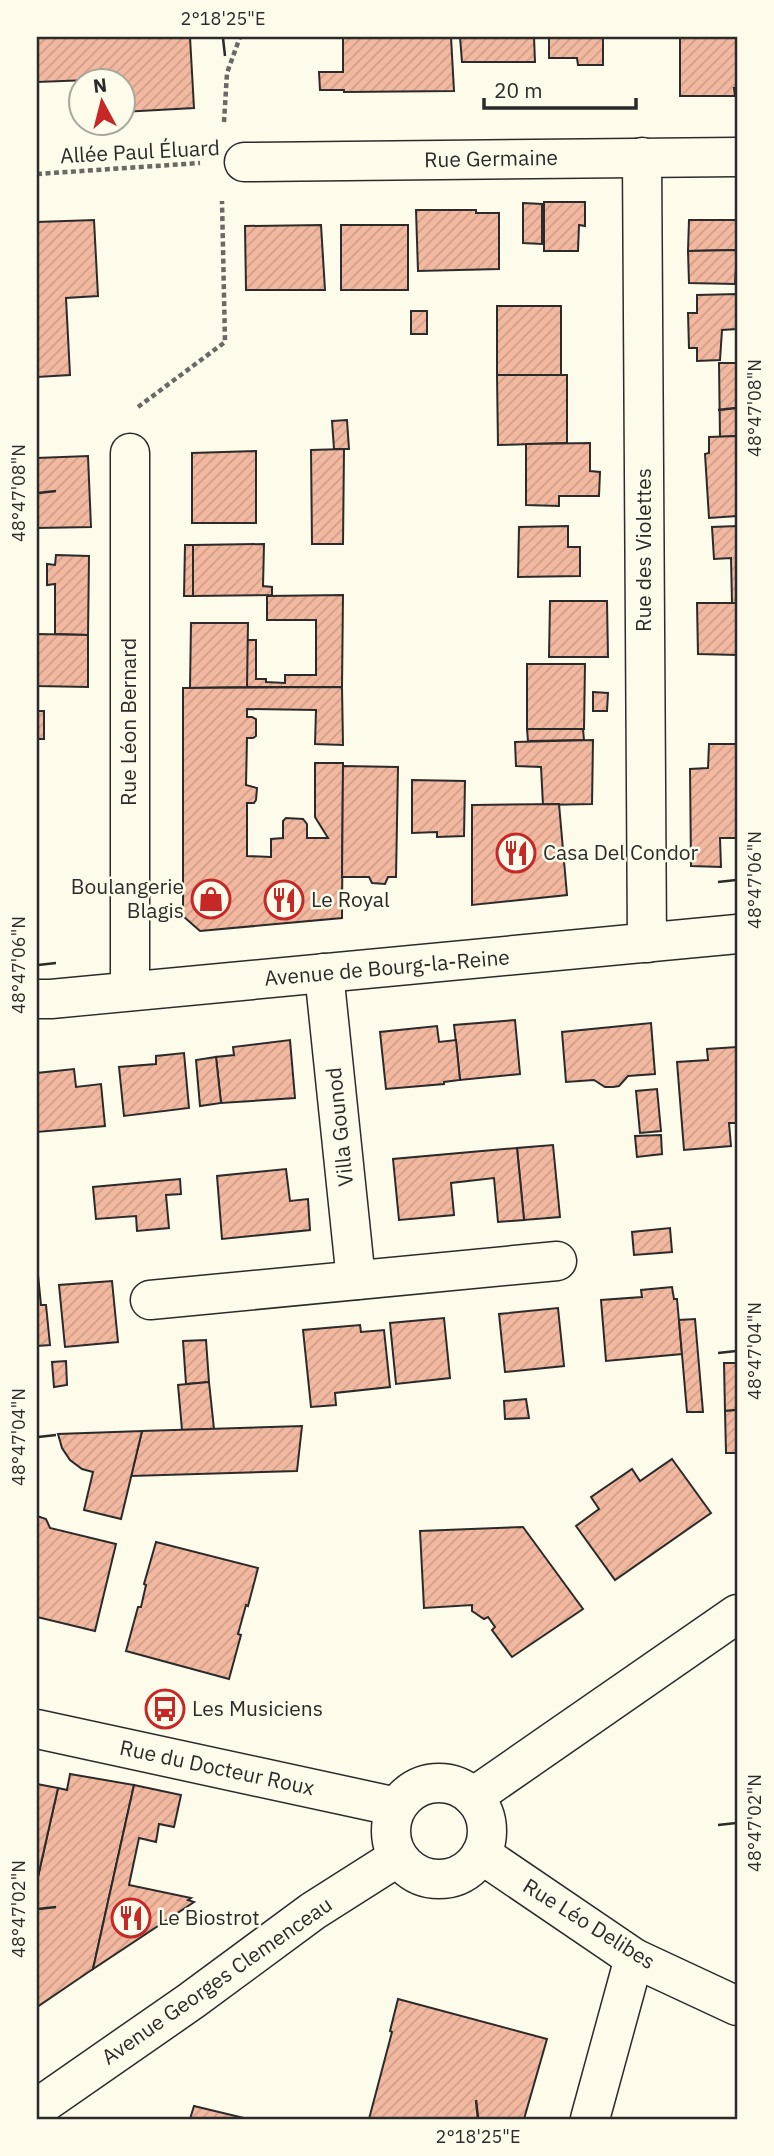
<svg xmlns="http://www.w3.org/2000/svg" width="774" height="2156" font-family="'IBM Plex Sans',sans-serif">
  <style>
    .building { fill: url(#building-hatch); stroke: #2b2b2b; stroke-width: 2 }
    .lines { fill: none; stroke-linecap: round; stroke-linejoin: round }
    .minor-casing { stroke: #2b2b2b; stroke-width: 41 }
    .major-casing { stroke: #2b2b2b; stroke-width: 41 }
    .path { stroke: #6a6964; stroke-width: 4.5; stroke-dasharray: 5 3.5; stroke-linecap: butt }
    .minor { stroke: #fdfbea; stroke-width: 38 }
    .major { stroke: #fdfbea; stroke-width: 38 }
    .ticks { fill: none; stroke: #2b2b2b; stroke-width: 2.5 }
    .labels { text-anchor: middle; stroke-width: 5; stroke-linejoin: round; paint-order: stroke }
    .street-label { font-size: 21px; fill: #2b2b2b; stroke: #fdfbea }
    .poi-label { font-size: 21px; fill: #2b2b2b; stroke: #fdfbea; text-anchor: start }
    .neatline { fill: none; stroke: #2b2b2b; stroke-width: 2.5 }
    .ticks-label { font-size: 18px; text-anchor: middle; fill: #2b2b2b }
  </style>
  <defs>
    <pattern id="building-hatch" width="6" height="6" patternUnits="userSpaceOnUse" patternTransform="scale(1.75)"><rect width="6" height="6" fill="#f2b8a0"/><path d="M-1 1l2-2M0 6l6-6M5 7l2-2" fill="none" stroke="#d09e8a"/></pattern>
  </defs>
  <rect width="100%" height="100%" fill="#fdfbea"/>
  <!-- building -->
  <g class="building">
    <polygon points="37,37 190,37 194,108 122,112 122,80 116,80 116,79 37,82"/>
    <polygon points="343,37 451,37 454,91 344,92 344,90 320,90 319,72 343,72"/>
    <polygon points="460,37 534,37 535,62 462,62"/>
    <polygon points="549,37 603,37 603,65 578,65 577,58 549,58"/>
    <polygon points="680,37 737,37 737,88 734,88 735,96 680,96"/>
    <polygon points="544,202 585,202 585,226 579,225 578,251 544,251"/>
    <polygon points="523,203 542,204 542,244 523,243"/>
    <polygon points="416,210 476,210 476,213 499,213 499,269 418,271"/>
    <polygon points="94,220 98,296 66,298 70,375 37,377 37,222"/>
    <polygon points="689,220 737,220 737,250 688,251"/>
    <polygon points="321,225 325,290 246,290 245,226"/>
    <rect x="341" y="225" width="67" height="65"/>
    <polygon points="737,250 735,284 689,283 688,251"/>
    <polygon points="737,294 737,329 722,330 720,360 697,361 697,348 689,348 688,313 697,313 697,295"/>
    <rect x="497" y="306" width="64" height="69"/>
    <rect x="411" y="311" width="16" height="23"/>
    <polygon points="719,363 737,363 737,436 720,437"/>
    <polygon points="497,375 567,375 567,443 498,445"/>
    <polygon points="347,420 349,449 334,449 332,421"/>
    <polygon points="737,436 737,516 709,518 705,454 709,453 709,437"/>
    <polygon points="590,443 590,471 600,472 599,496 559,496 559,506 526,505 526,444"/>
    <polygon points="344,449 343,544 312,544 311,450"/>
    <polygon points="256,451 256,523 192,523 192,453"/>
    <polygon points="88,456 91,527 37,528 37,458"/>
    <polygon points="568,526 568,547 580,547 580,576 518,577 519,527"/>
    <polygon points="737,526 737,603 732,603 731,558 714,559 712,527"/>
    <polygon points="264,544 263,586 272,587 272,595 193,596 193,545"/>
    <polygon points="185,545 193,545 193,596 184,596"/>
    <polygon points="56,555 89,556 88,635 55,634 55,584 47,585 47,564 55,565"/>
    <polygon points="343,595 342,687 247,687 247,640 256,640 256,679 266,679 266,682 285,683 285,675 316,675 316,620 267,620 267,596"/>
    <polygon points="550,601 607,601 608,657 549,657"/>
    <polygon points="697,603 737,603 737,655 698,654"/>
    <polygon points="191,623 248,623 247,687 190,688"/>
    <polygon points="37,634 88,635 88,687 37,686"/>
    <polygon points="527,664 585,664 584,729 527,729"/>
    <polygon points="342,687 343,745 315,744 316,710 247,709 247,717 252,717 256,719 256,736 253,738 247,738 246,785 257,788 256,800 254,803 247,803 247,856 271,857 271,839 283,838 283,821 286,818 303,819 307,824 307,838 328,838 315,817 315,763 343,763 342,918 200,931 183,916 183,688"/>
    <polygon points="593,692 608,693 607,711 593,711"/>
    <rect x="37" y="711" width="7" height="28"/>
    <polygon points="527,729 583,729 584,740 528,741"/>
    <polygon points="593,740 592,804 543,805 541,767 516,766 515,742"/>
    <polygon points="709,744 737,744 737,838 720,838 721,867 691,866 690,769 708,768"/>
    <polygon points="343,766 398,767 396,877 388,877 385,884 372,883 369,877 342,877"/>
    <polygon points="412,780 465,781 464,836 437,837 437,832 412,833"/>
    <polygon points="559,804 567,895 472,905 472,805"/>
    <polygon points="515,1020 520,1074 460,1080 454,1025"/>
    <polygon points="651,1023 655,1074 628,1076 619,1086 613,1087 605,1087 594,1080 566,1082 562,1032"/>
    <polygon points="437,1026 439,1042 456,1040 460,1080 444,1082 444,1084 386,1089 380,1032"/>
    <polygon points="290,1040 295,1098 221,1103 216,1057 234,1055 233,1047"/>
    <polygon points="737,1047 737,1123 729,1123 731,1146 684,1150 677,1062 708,1060 707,1049"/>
    <polygon points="184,1053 189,1108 124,1116 119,1067 156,1064 156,1056"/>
    <polygon points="216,1057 221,1103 200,1106 196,1060"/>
    <polygon points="74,1069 76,1087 101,1084 105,1126 37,1132 37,1073"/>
    <polygon points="657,1089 661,1131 640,1133 636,1091"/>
    <polygon points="661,1135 662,1154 637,1157 635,1136"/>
    <polygon points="553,1145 560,1217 524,1220 517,1148"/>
    <polygon points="517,1148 524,1220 498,1222 494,1178 451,1183 454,1215 399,1220 393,1159"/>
    <polygon points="286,1169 290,1201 308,1199 310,1230 222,1239 217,1176"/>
    <polygon points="180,1179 181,1194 166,1195 169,1228 137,1231 136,1216 96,1219 93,1187"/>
    <polygon points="670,1228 672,1252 634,1255 632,1232"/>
    <polygon points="37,1265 41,1305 46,1305 50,1345 37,1346"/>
    <polygon points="112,1281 118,1342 65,1347 59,1285"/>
    <polygon points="672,1287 674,1299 677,1299 682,1354 606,1361 601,1300 642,1297 641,1290"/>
    <polygon points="558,1308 564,1366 505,1372 499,1314"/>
    <polygon points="444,1318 450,1378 396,1384 390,1323"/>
    <polygon points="695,1319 703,1412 687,1412 679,1320"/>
    <polygon points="360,1325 361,1332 384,1330 390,1387 335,1393 336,1405 311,1407 303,1330"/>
    <polygon points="206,1340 209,1382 186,1384 183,1341"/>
    <polygon points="66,1361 67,1385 54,1387 52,1362"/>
    <polygon points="724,1363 737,1363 737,1410 725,1411"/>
    <polygon points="209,1382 214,1429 182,1430 178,1385"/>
    <polygon points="526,1399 529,1418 505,1419 504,1401"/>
    <polygon points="737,1410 737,1453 726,1453 725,1411"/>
    <polygon points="302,1426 297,1471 131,1476 142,1431"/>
    <polygon points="142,1431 121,1519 84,1510 93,1472 82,1469 70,1460 62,1448 58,1434"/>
    <polygon points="672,1459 711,1513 615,1580 576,1526 599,1509 591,1497 632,1469 640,1481"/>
    <polygon points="37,1516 46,1519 50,1528 116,1544 95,1631 37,1617"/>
    <polygon points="523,1527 583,1609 512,1657 492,1630 495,1627 488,1617 484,1619 472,1611 472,1605 424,1608 420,1531"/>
    <polygon points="156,1542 258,1568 248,1606 246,1605 238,1634 241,1635 229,1679 126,1651 138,1607 141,1607 146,1585 144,1584"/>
    <polygon points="70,1774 134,1785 93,1969 37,2007 37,1881 58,1788 67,1790"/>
    <polygon points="37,1784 58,1788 37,1881"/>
    <polygon points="134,1785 181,1795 174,1827 159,1824 156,1842 139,1838 129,1885 191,1898 188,1900 194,1902 93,1969"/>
    <polygon points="398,1999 547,2039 524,2119 369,2119 392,2032 390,2031"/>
    <polygon points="194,2106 248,2119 190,2119"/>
  </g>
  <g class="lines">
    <defs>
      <g id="minor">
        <polyline points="642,157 647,943"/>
        <polyline points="244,162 737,157"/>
        <polyline points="324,973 356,1280"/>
        <polyline points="130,991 130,453"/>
        <polyline points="150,1300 557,1261"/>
        <polyline points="37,1729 397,1807"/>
        <circle cx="439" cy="1831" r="48"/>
        <polyline points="473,1797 737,1614"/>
        <polyline points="481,1854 634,1958 737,2006"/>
        <polyline points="37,2108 191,2001 313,1911 398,1857"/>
        <polyline points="590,2119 634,1958"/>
      </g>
      <polyline id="major" points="37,999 51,999 737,934"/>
    </defs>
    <!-- minor casing -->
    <use href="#minor" class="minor-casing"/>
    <!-- major casing -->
    <use href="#major" class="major-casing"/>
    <!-- path -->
    <g class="path">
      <polyline points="224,122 227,73 240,37"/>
      <polyline points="37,174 200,163"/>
      <polyline points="138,407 225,342 222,201"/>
    </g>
    <!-- minor -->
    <use href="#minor" class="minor"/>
    <!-- major -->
    <use href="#major" class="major"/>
  </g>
  <!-- ticks -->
  <path class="ticks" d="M223,38L225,56M718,410L736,408M38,493L56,491M718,882L736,880M38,965L56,963M718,1353L736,1351M38,1437L56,1435M718,1825L736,1823M38,1909L56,1907M476,2100L478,2118"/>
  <!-- icons -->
  <defs>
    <symbol id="restaurant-ring" viewBox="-11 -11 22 22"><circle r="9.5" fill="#fdfbea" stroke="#c62828" stroke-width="1.5"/><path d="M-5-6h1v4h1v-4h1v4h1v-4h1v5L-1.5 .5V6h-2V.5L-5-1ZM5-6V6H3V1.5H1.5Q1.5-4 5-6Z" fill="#c62828"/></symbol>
    <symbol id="shop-ring" viewBox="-11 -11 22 22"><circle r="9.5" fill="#fdfbea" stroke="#c62828" stroke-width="1.5"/><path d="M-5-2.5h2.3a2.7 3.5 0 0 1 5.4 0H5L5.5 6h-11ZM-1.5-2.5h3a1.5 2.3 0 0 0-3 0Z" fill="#c62828"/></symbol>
    <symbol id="bus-ring" viewBox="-11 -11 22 22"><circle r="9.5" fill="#fdfbea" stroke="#c62828" stroke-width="1.5"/><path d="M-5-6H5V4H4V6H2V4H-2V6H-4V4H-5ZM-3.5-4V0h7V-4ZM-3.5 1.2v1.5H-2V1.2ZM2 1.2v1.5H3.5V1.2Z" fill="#c62828"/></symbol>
  </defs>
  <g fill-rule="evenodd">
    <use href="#restaurant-ring" x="494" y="831" width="44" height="44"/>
    <use href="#shop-ring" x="189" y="877" width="44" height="44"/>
    <use href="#restaurant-ring" x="262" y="878" width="44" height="44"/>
    <use href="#bus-ring" x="143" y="1687" width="44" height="44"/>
    <use href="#restaurant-ring" x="109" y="1896" width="44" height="44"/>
  </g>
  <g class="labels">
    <!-- street labels -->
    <g class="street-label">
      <text transform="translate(140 152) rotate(-3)" y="7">Allée Paul Éluard</text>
      <text transform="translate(491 159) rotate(-1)" y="7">Rue Germaine</text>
      <text transform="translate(644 550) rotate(-90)" y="7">Rue des Violettes</text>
      <text transform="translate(129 722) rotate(-90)" y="7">Rue Léon Bernard</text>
      <text transform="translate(387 968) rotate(-5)" y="7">Avenue de Bourg-la-Reine</text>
      <text transform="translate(340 1127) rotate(-96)" y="7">Villa Gounod</text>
      <text transform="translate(217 1768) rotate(12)" y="7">Rue du Docteur Roux</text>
      <text transform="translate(589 1924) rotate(32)" y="7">Rue Léo Delibes</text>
      <text transform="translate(217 1981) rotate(-35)" y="7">Avenue Georges Clemenceau</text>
    </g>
    <!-- poi labels -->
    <g class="poi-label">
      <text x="543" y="860">Casa Del Condor</text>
      <text x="184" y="894" text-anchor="end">Boulangerie<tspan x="184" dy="24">Blagis</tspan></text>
      <text x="311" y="907">Le Royal</text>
      <text x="192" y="1716">Les Musiciens</text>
      <text x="158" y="1925">Le Biostrot</text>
    </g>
  </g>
  <!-- border -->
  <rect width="774" height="2156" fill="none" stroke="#fdfbea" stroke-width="77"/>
  <!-- north arrow -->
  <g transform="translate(102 102) rotate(353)"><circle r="33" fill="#fdfbea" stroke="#a9a89e" stroke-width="2"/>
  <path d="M0-5L12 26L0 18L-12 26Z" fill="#c62828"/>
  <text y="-10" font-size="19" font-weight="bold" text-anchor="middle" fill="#2b2b2b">N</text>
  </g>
  <!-- scale -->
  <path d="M484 98v10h152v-10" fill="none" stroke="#2b2b2b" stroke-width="3.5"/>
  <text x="494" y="98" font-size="21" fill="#2b2b2b" stroke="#fdfbea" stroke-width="5" paint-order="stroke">20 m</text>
  <rect x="38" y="38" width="698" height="2080" class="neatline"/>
  <g class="ticks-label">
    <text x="223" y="25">2°18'25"E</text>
    <text transform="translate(755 408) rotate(-90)" y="6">48°47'08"N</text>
    <text transform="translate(19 493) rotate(-90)" y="6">48°47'08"N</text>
    <text transform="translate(755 880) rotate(-90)" y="6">48°47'06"N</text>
    <text transform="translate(19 965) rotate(-90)" y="6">48°47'06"N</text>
    <text transform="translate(755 1351) rotate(-90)" y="6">48°47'04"N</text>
    <text transform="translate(19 1437) rotate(-90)" y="6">48°47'04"N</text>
    <text transform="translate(755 1823) rotate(-90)" y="6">48°47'02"N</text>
    <text transform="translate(19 1909) rotate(-90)" y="6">48°47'02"N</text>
    <text x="478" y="2143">2°18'25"E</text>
  </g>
</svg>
